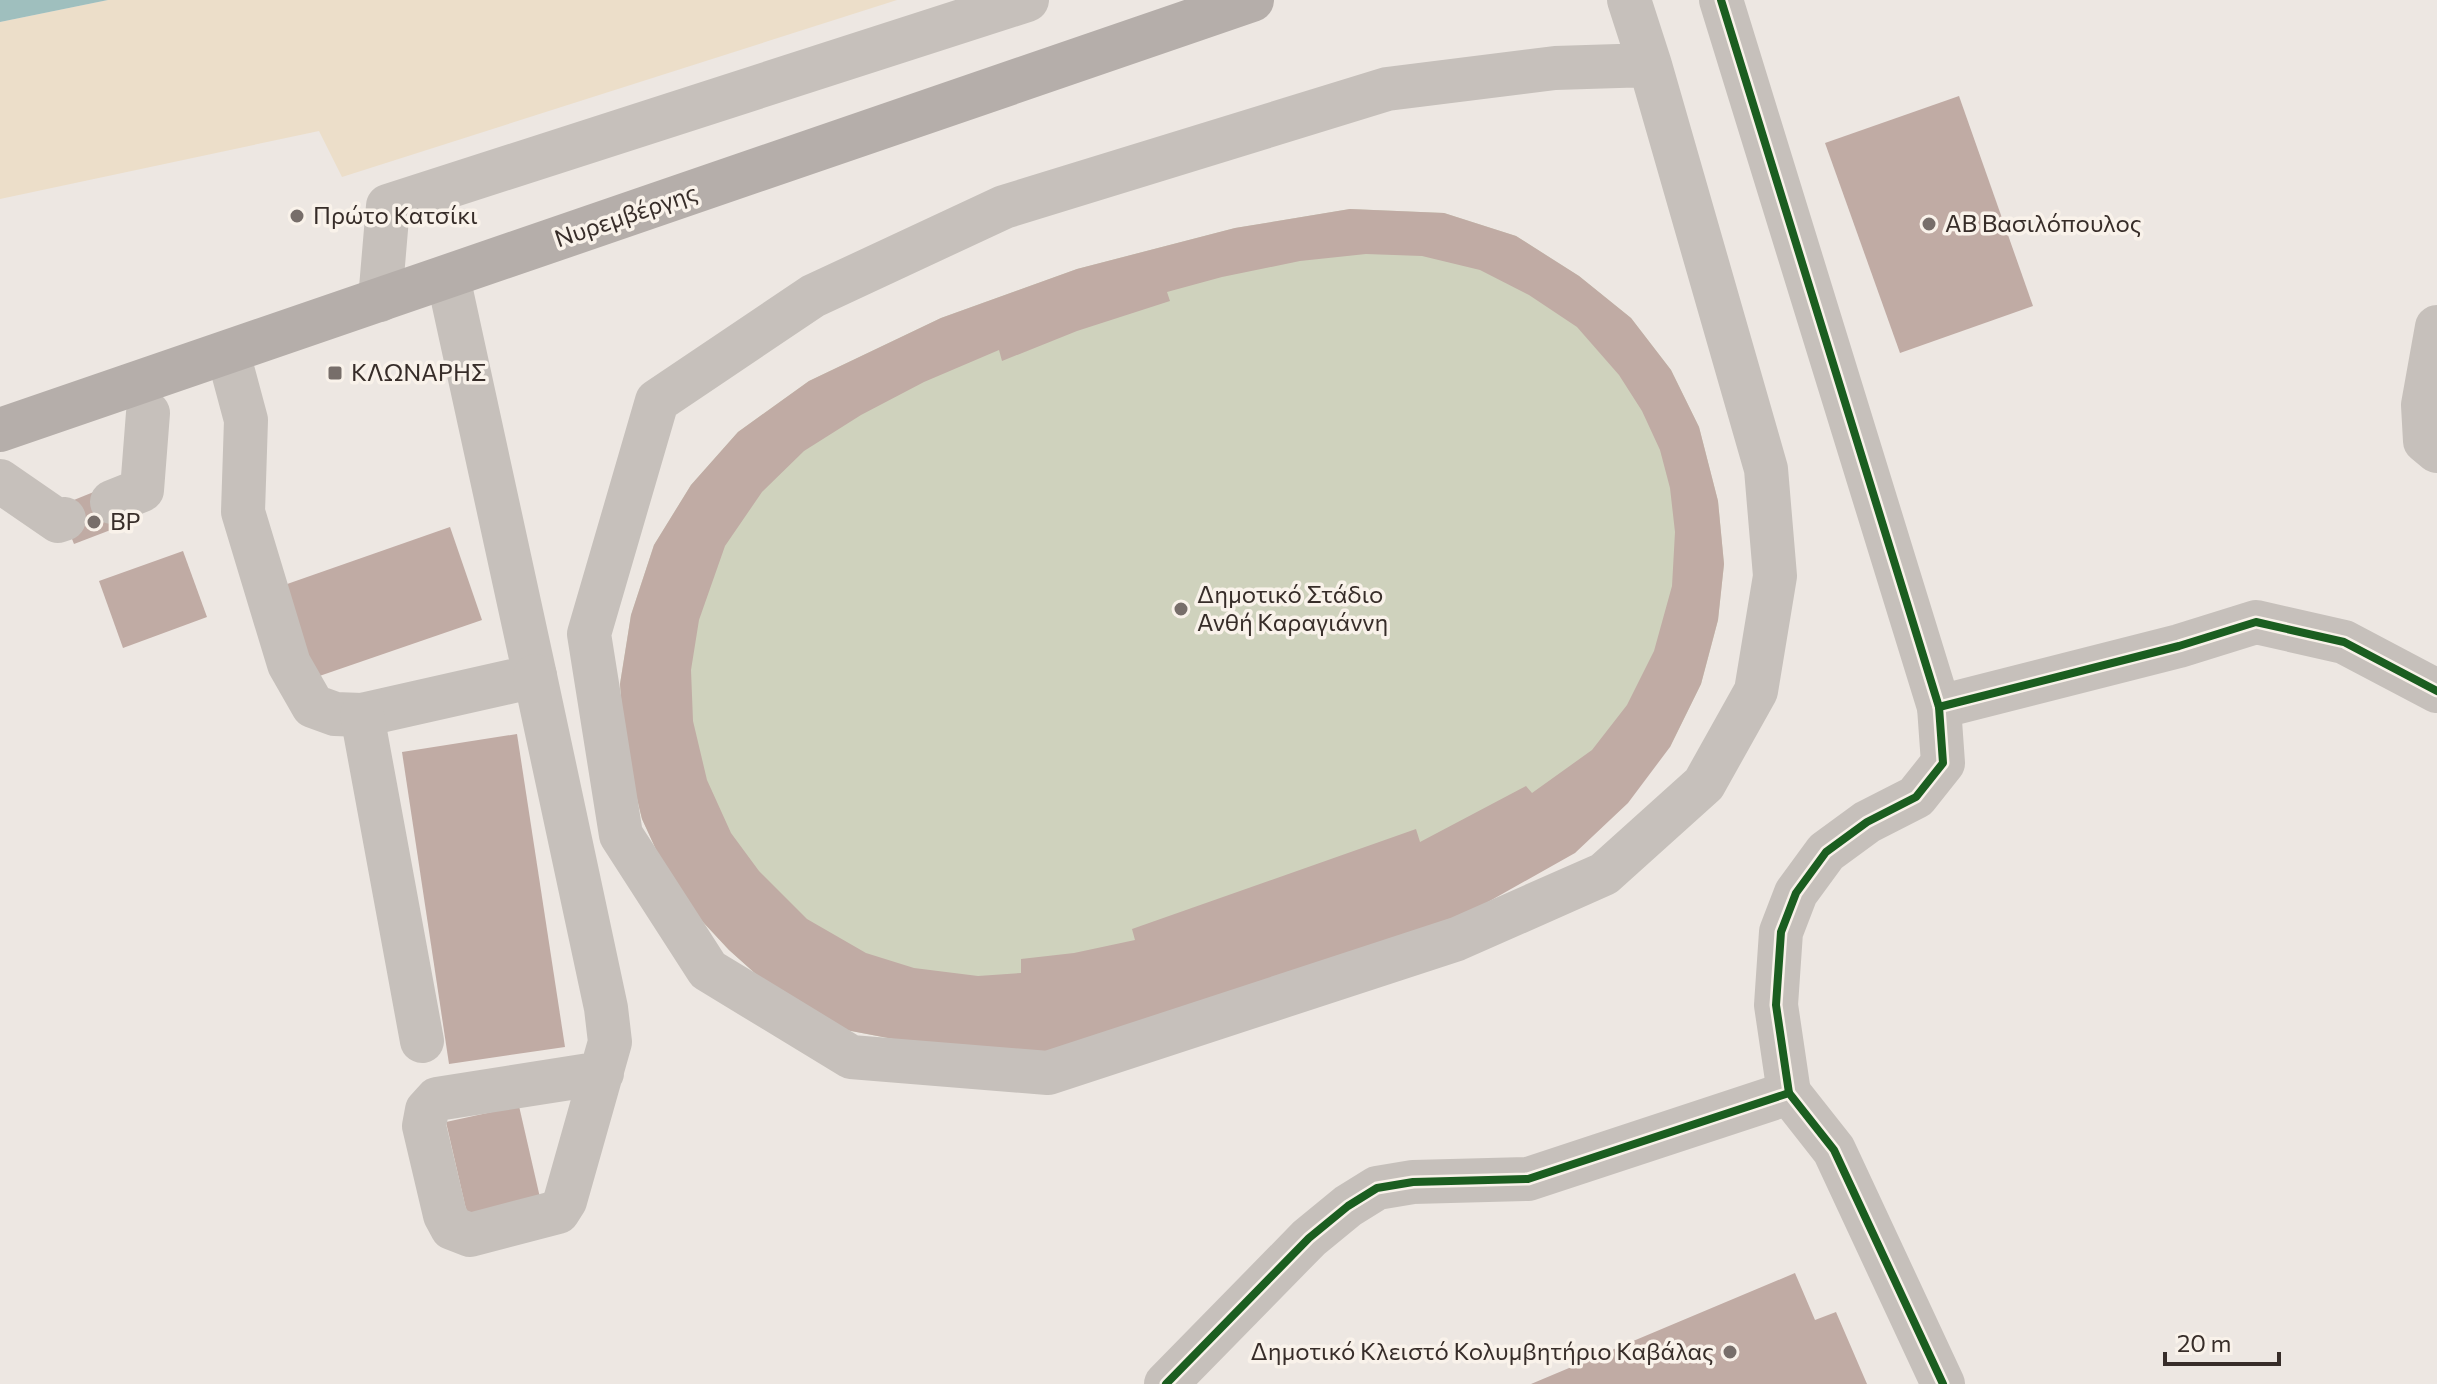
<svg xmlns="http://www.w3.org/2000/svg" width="2437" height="1384" font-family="Commissioner,sans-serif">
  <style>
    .green { fill: #cfd2bd }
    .sand { fill: #ecdec9 }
    .water { fill: #9fbfbe }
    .building { fill: #c0aba4; fill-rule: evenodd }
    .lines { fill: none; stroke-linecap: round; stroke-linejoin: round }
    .minor { stroke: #c6c0bb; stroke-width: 44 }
    .major { stroke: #b5aeaa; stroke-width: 44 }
    .cycleway-casing { stroke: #f9f2ea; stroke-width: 13 }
    .cycleway { stroke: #1b5e20; stroke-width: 8 }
    .poi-dot { fill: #776e6a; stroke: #f9f2ea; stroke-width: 3 }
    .labels { text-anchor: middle; stroke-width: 7; stroke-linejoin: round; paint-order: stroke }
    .poi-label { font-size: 24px; fill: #372d29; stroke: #f9f2ea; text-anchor: start }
    .street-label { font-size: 24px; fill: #372d29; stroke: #f9f2ea }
  </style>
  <rect width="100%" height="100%" fill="#ede7e2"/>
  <!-- green -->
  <polygon class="green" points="1350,209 1444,213 1516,236 1579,276 1631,318 1671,370 1699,427 1718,501 1724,564 1718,620 1701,684 1670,747 956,1051 846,1030 784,999 729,950 676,893 642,819 625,750 620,684 631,615 654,545 691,485 738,432 809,381 941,318 1077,269 1235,228"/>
  <!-- sand -->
  <polygon class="sand" points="108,0 897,0 342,177 319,131 0,199 0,22"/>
  <!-- water -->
  <polygon class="water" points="0,0 108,0 0,22"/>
  <!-- building -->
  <g class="building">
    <polygon points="1959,96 2033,306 1900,353 1825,143"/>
    <path d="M1350,209L1444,213L1516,236L1579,276L1631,318L1671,370L1699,427L1718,501L1724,564L1718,620L1701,684L1670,747L1628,803L1575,853L1449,924L1047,1051H956L846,1030L784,999L729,950L676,893L642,819L625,750L620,684L631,615L654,545L691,485L738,432L809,381L941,318L1077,269L1235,228ZM1366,254L1422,256L1480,270L1529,295L1577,327L1619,375L1642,411L1660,450L1670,488L1675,532L1672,586L1654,651L1627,705L1592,750L1532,793L1526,786L1420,842L1416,829L1132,929L1135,940L1074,953L1021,959V973L978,976L914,968L866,953L807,919L759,871L731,833L707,780L693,721L691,670L699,620L725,546L762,492L804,451L861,415L924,382L999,350L1002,361L1077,331L1170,301L1167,292L1222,277L1300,261Z"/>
    <polygon points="106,487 121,526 74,544 59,506"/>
    <polygon points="450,527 482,620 302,682 270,590"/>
    <polygon points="183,551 207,617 123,648 99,581"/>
    <polygon points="517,734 565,1047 449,1064 402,752"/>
    <polygon points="519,1106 541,1202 468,1218 446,1122"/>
    <polygon points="1795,1273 1815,1320 1836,1312 1867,1384 1531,1384"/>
  </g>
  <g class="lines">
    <!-- minor -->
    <g class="minor">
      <polyline points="1629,0 1650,65 1766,469 1775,576 1756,691 1704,784 1604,874 1457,939 1048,1073 851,1057 708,970 621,835 589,634 657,401 813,296 1004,207 1387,89 1555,68 1650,65"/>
      <polyline points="1721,0 1939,707 1943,763 1916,797 1867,822 1826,852 1796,893 1781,932 1776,1005 1789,1093"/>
      <polyline points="380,300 388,206 1027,0"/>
      <polyline points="2437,327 2423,405 2425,441 2437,451"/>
      <polyline points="228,353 246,420 243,512 289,664 313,706 335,714 362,715 535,676 448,277"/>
      <polyline points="0,481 58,521 64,519"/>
      <polyline points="112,502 142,490 148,413"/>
      <polyline points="535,676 606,1008 610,1042 565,1201 558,1212 470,1235 452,1228 445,1215 424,1126 427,1110 437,1099 602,1073"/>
      <polyline points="1939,707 2179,646 2256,622 2344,642 2437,691"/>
      <polyline points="362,715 422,1041"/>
      <polyline points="1166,1384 1309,1238 1348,1206 1377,1188 1413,1182 1528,1179 1789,1093 1834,1150 1943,1384"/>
    </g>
    <!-- major -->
    <polyline class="major" points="0,430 1252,0"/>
    <defs>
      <g id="cycleway">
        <polyline points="1721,0 1939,707 1943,763 1916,797 1867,822 1826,852 1796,893 1781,932 1776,1005 1789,1093"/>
        <polyline points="1939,707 2179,646 2256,622 2344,642 2437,691"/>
        <polyline points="1166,1384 1309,1238 1348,1206 1377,1188 1413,1182 1528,1179 1789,1093 1834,1150 1943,1384"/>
      </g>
    </defs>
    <!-- cycleway casing -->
    <use href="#cycleway" class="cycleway-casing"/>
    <!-- cycleway -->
    <use href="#cycleway" class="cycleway"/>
  </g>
  <!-- markers -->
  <g class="poi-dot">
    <circle cx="297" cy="216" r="8"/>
    <circle cx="1929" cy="224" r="8"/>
    <rect x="327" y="365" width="16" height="16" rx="4"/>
    <circle cx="94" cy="522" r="8"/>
    <circle cx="1181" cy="609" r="8"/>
    <circle cx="1730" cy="1352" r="8"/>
  </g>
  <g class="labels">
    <!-- poi labels -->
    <g class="poi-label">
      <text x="313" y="224">Πρώτο Κατσίκι</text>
      <text x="1945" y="232">ΑΒ Βασιλόπουλος</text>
      <text x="351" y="381">ΚΛΩΝΑΡΗΣ</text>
      <text x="110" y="530">BP</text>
      <text x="1197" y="603">Δημοτικό Στάδιο<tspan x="1197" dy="28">Ανθή Καραγιάννη</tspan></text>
      <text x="1714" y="1360" text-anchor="end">Δημοτικό Κλειστό Κολυμβητήριο Καβάλας</text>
    </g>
    <!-- street labels -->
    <g class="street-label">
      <text transform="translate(626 216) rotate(-19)" y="8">Νυρεμβέργης</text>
    </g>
  </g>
  <!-- scale -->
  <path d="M2165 1352v12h114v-12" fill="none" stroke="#372d29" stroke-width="4"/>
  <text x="2177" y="1352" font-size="24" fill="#372d29" stroke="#f9f2ea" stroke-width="6" paint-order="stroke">20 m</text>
</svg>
